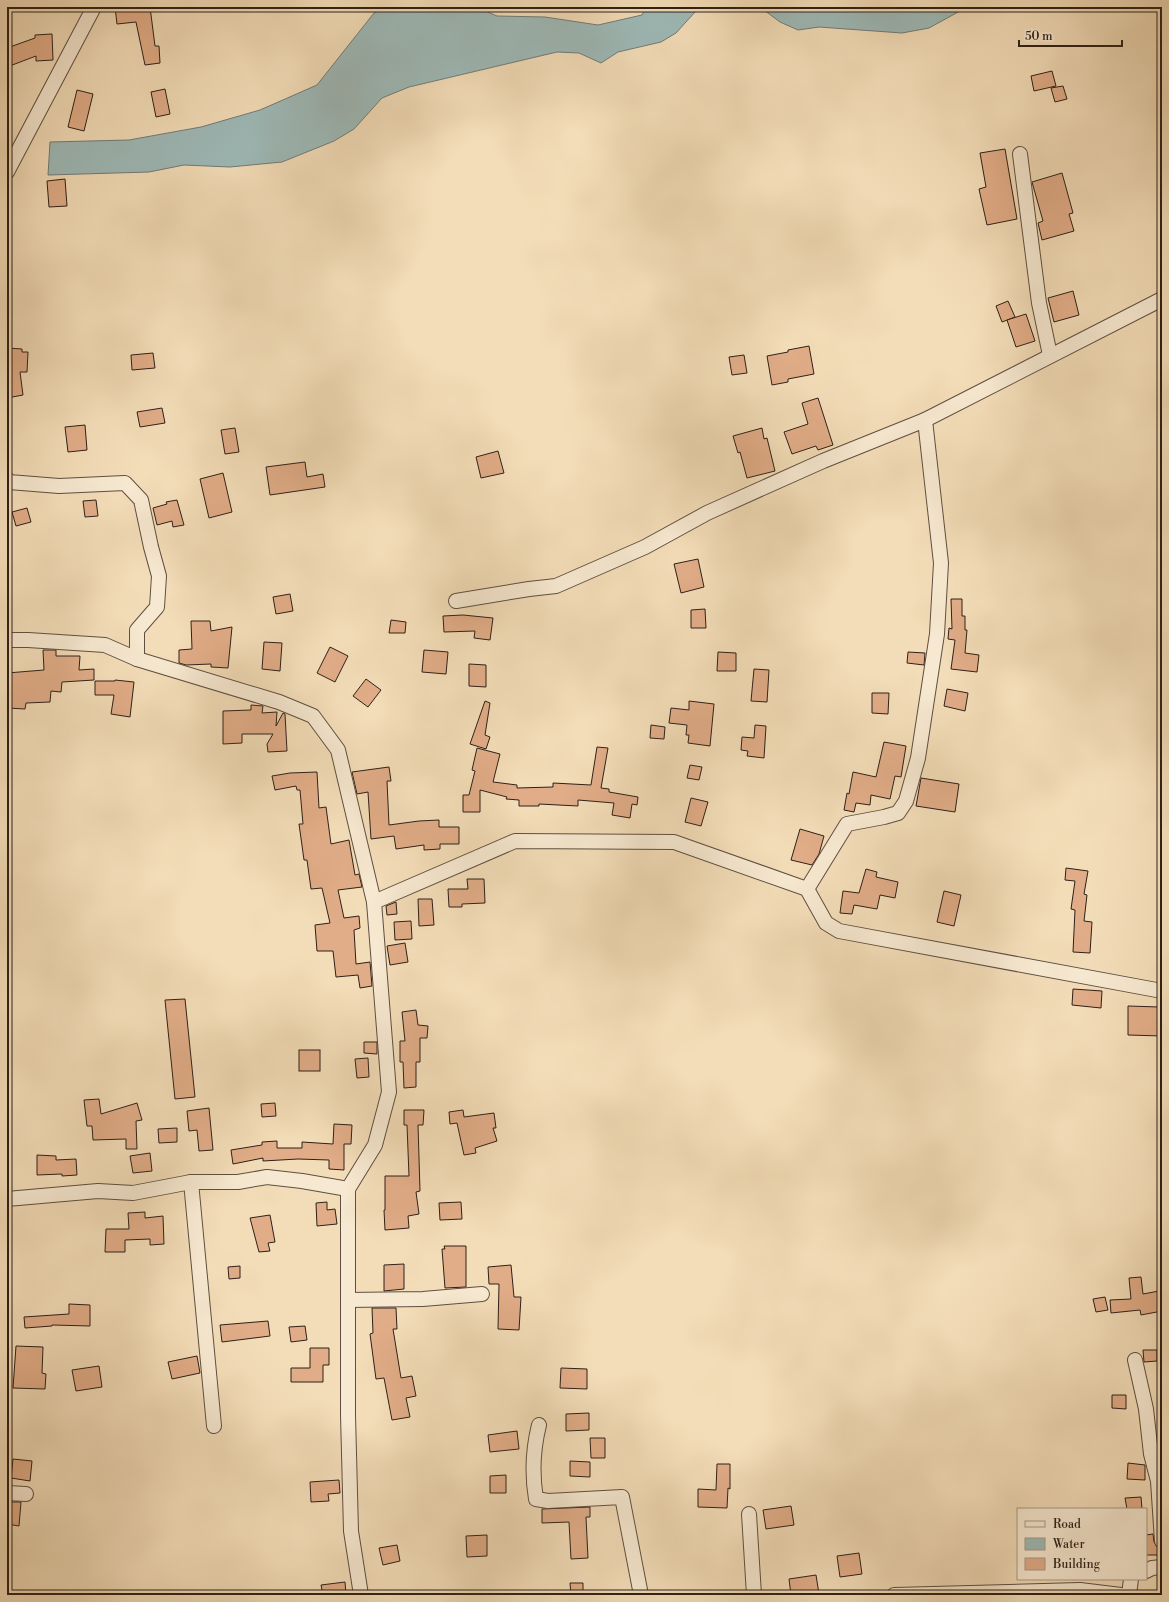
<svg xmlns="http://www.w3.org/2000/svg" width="1169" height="1602" font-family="'Libre Bodoni',serif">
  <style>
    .water { fill: #9ebab8; stroke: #717c78 }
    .building { fill: #e1ad88; stroke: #2e2018 }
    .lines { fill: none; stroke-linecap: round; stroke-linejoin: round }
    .street-casing { stroke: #5f4f40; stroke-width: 16 }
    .street { stroke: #f7e9d1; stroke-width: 14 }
  </style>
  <rect width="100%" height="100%" fill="#f3ddb8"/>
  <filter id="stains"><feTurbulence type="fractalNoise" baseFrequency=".005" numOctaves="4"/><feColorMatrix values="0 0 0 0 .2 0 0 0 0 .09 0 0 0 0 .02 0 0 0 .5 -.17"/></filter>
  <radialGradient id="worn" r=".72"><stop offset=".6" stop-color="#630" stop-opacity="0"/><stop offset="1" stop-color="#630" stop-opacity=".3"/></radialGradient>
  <!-- water -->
  <g class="water">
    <polygon points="387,7 476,7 497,16 545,17 598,25 642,15 646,7 703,7 695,12 676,33 661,42 618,52 601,63 579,53 557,52 409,87 382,98 354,129 334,141 282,162 230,167 184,165 149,172 48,175 50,142 129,140 201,127 260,110 317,85 374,13"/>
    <polygon points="760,7 962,7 960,11 929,28 902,33 819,27 798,30 780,22"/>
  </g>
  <!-- building -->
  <g class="building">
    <polygon points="115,7 150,7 155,46 159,46 160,63 145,65 136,22 117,24"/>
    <polygon points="52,34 53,60 36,61 36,56 7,67 7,48 35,38 35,35"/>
    <polygon points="1052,71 1056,86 1034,91 1031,76"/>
    <polygon points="1063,86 1067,99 1055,102 1051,88"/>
    <polygon points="165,89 170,114 156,117 151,92"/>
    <polygon points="77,90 93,94 84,131 68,127"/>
    <polygon points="1005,149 1017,219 987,225 979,189 986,187 980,153"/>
    <polygon points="1062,173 1073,213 1069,214 1074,231 1042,240 1038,223 1043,221 1032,182"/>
    <polygon points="65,179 67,206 49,207 47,181"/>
    <polygon points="1073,291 1079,315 1054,322 1048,298"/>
    <polygon points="1008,301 1015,317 1002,322 996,306"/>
    <polygon points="1026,314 1035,341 1016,347 1007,320"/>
    <polygon points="809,346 814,374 788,379 788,382 772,385 767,356 788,352 788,350"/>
    <polygon points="7,348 22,349 22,352 28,352 27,372 20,372 23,395 7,398"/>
    <polygon points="153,353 155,368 132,370 131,355"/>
    <polygon points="744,355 747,373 732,375 729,357"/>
    <polygon points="818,398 833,445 818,450 816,446 792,454 784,432 808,424 802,403"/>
    <polygon points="162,408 165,423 140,427 137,412"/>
    <polygon points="85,425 87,450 68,452 65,427"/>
    <polygon points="235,428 239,452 225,454 221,430"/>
    <polygon points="762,428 764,439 767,438 775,471 747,478 740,452 738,453 733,436"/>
    <polygon points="498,451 504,473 481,478 476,457"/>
    <polygon points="305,462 307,477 323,474 325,487 270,495 266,467"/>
    <polygon points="223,473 232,512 209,518 200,479"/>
    <polygon points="96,500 98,516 85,517 83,501"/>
    <polygon points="177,500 184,525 173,527 172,521 157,525 153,508 167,504 166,502"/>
    <polygon points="27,508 31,522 16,526 12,512"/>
    <polygon points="698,559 704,587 681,593 674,564"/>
    <polygon points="290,594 293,611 276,614 273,597"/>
    <polygon points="951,599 962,599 962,616 965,616 965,630 967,630 965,653 979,655 977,672 951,669 955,640 948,639 949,628 952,629"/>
    <polygon points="705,609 706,628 691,628 691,610"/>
    <polygon points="463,615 493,618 490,640 474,638 475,631 444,632 443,616"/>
    <polygon points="391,620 406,622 405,633 389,633"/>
    <polygon points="191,621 210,621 211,631 232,627 228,668 211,667 211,664 186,665 179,663 179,650 192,649"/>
    <polygon points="264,642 282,643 280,671 262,669"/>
    <polygon points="330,647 348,656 335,682 317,673"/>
    <polygon points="43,650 56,650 56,656 80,656 79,670 94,669 94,680 62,682 61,692 51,691 50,702 26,703 25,709 7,708 7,673 44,670"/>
    <polygon points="424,650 448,652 446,674 422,672"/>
    <polygon points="718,652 736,653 736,671 717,671"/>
    <polygon points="908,652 925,653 924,665 907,663"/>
    <polygon points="469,664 486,665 486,687 469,686"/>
    <polygon points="754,669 769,670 767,702 751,701"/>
    <polygon points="366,679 381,690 368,707 353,696"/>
    <polygon points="115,680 134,682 130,717 111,714 114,695 95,695 95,681 115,681"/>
    <polygon points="947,689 968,693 965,711 944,706"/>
    <polygon points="872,693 889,693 888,714 872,713"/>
    <polygon points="485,701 490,703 485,735 490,737 486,749 470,744"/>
    <polygon points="689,701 714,704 710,746 688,743 689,735 686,735 687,725 669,723 671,708 689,710"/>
    <polygon points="251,705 263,706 262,713 277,712 276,726 283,713 285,714 287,751 268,752 267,744 273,734 242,734 242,743 223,744 223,711 251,710"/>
    <polygon points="651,725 665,727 664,739 650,738"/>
    <polygon points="755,725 766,726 764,758 747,756 748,751 741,750 742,737 754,738"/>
    <polygon points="884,742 906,746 901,777 895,776 890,799 871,795 870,805 856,803 854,812 844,810 847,793 849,794 853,772 876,777"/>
    <polygon points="597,747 608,748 601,788 609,789 609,792 638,797 637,805 632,804 630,818 612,815 614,803 578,800 578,806 539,804 539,806 519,806 519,800 506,799 507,797 480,790 480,812 463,812 463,795 469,795 475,771 472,770 477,748 500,754 493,782 517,785 517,788 553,787 553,783 591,785"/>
    <polygon points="690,765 702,767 699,780 687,778"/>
    <polygon points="389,767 391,781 387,781 389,825 419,821 439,820 439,827 459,827 459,844 440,844 440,849 424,850 424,845 396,849 394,836 371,839 368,792 357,794 352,772"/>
    <polygon points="317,772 319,808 326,807 331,844 349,840 355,875 359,874 362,887 338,890 344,918 359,916 360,928 354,930 356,964 370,962 372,986 360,988 358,975 336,977 333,951 317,951 315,925 330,923 322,888 311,889 307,860 304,860 299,824 303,824 300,790 297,790 296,786 275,790 272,776 290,773"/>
    <polygon points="921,778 959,784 955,812 916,806"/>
    <polygon points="691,798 708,802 701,826 685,822"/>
    <polygon points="800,829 824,836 819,854 812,865 791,860"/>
    <polygon points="1066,868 1088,871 1084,894 1087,895 1084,921 1092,922 1090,953 1073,952 1075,910 1071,909 1075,881 1065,880"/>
    <polygon points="866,869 877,872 876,877 898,882 895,898 880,895 877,909 854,905 852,914 840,913 843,891 859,893"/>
    <polygon points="467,879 484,879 485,903 462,904 462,907 449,907 448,889 468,889"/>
    <polygon points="944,891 961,895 954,926 937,922"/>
    <polygon points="418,899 432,899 434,925 419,926"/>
    <polygon points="396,902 397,914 387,915 386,906"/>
    <polygon points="411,921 412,939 395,940 394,922"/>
    <polygon points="405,943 408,962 390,965 387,946"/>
    <polygon points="1073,989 1102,991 1101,1008 1072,1005"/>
    <polygon points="185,999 195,1097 175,1099 165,1000"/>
    <polygon points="1128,1006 1159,1007 1159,1011 1162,1012 1162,1036 1128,1035"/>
    <polygon points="416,1010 418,1025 428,1026 427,1038 420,1038 420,1062 416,1062 416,1087 404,1088 403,1062 400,1062 400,1041 405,1041 402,1012"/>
    <polygon points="364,1042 377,1042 377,1054 364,1053"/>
    <rect x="299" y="1050" width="21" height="21"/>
    <polygon points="368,1058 369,1077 357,1078 355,1059"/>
    <polygon points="99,1099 101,1114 137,1103 142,1120 136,1121 137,1149 126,1149 126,1139 93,1140 92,1126 87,1126 84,1100"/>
    <polygon points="275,1103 276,1116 262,1117 261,1104"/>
    <polygon points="209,1108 213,1150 199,1151 197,1130 189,1131 187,1111"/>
    <polygon points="404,1110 424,1110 423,1125 418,1125 420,1191 416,1192 419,1214 408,1216 409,1228 385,1230 384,1210 385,1210 385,1176 409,1176 407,1125 404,1125"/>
    <polygon points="463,1110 464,1117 494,1113 496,1128 493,1128 497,1141 475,1148 476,1153 464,1155 457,1123 450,1124 449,1112"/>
    <polygon points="334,1124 352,1125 351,1144 344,1144 344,1170 329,1169 329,1160 298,1159 263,1161 263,1158 233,1164 231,1150 262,1145 262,1142 277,1141 277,1148 302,1148 302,1142 333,1144"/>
    <polygon points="177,1128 177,1142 159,1143 158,1129"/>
    <polygon points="150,1153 152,1171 133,1173 130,1156"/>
    <polygon points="37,1155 56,1156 56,1160 76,1159 77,1175 62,1176 62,1174 37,1175"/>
    <polygon points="327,1202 327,1210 335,1209 337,1224 317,1226 316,1203"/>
    <polygon points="461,1202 462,1219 440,1220 439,1203"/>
    <polygon points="145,1212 145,1218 163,1216 164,1244 150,1245 150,1239 125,1240 125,1252 105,1252 106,1229 129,1229 128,1213"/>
    <polygon points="270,1215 275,1242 268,1243 270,1251 259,1252 250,1218"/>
    <polygon points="444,1246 466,1246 466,1287 445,1288 442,1249 445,1249"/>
    <polygon points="404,1264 404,1289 384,1291 384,1265"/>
    <polygon points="511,1265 514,1297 521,1297 519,1330 498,1329 499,1284 489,1284 488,1267"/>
    <polygon points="240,1266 240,1278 229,1279 228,1267"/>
    <polygon points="1141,1277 1143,1294 1159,1291 1162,1311 1141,1315 1140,1310 1111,1313 1110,1300 1131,1299 1129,1278"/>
    <polygon points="1105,1297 1108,1310 1096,1312 1093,1299"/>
    <polygon points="69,1304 90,1305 90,1326 52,1325 52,1326 25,1328 24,1317 69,1314"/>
    <polygon points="372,1308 396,1308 397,1329 393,1329 401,1378 412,1376 416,1396 406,1398 410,1417 392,1420 384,1378 376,1379 370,1334 373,1333"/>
    <polygon points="268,1321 270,1336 222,1342 220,1325"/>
    <polygon points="305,1326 307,1340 291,1342 289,1327"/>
    <polygon points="16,1346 43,1347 42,1373 46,1374 45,1389 13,1388"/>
    <polygon points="310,1348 329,1348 329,1365 323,1365 323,1382 291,1382 291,1368 310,1368"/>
    <polygon points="1143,1350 1157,1350 1157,1361 1144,1362"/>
    <polygon points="197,1356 200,1373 172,1379 168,1362"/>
    <polygon points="99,1366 102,1387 76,1391 72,1370"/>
    <polygon points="561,1368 587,1369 587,1389 560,1388"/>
    <polygon points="1112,1395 1126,1395 1126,1409 1112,1408"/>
    <polygon points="589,1413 589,1430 566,1431 566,1414"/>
    <polygon points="517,1431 519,1449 490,1452 488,1435"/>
    <polygon points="590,1438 605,1438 605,1458 591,1458"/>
    <polygon points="13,1459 32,1461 30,1481 11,1478"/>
    <polygon points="570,1461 590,1462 590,1477 570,1476"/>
    <polygon points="1128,1463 1145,1465 1145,1480 1127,1479"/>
    <polygon points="717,1464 730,1464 730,1489 728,1488 727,1508 698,1507 698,1489 716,1490"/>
    <polygon points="506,1475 506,1493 490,1493 490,1476"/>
    <polygon points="339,1480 340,1493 328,1494 329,1501 311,1502 310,1482"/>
    <polygon points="1141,1497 1142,1509 1127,1509 1125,1498"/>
    <polygon points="7,1502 21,1502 19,1526 7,1524"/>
    <polygon points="791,1506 794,1525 766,1529 763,1510"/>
    <polygon points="590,1507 590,1517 586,1517 588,1558 571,1559 569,1522 542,1523 542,1509"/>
    <polygon points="1153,1534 1154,1542 1158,1548 1158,1555 1146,1555 1146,1535"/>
    <polygon points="487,1535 487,1556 467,1557 466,1536"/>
    <polygon points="397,1545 400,1561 383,1565 379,1548"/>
    <polygon points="859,1553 862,1574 840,1577 837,1556"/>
    <polygon points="816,1575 819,1594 791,1595 789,1579"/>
    <polygon points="345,1582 346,1595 323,1595 321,1585"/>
    <polygon points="570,1583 583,1583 583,1595 571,1595"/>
  </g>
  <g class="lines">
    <defs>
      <g id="street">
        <polyline points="1020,154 1039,303 1050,355"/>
        <polyline points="7,172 94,7"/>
        <polyline points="7,479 9,482 59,486 125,483 141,500 151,547 159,576 157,607 137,630 137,659 279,702 313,716 338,750 374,902 389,1092 375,1145 348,1189 302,1181 267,1177 238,1182 191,1182 133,1193 98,1191 7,1199"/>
        <polyline points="456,601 529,589 556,586 645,547 707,513 823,461 925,420"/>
        <polyline points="7,640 28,640 105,645 137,659"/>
        <polyline points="807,889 847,824 884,817 898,813 906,801 918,758 937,634 941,563 925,420 1162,299"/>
        <polyline points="374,902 515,841 674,842 807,889 826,923 839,931 1162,991"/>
        <polyline points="191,1182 214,1426"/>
        <polyline points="348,1189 348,1415 351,1531 361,1595"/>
        <polyline points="348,1300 423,1299 482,1294"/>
        <polyline points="1135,1360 1146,1409 1151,1454 1158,1481 1162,1541"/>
        <path d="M539,1425C533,1449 532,1475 536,1499L548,1501L622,1497L641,1595"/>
        <polyline points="7,1493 26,1494"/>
        <polyline points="749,1514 754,1595"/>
        <polyline points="1146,1571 1152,1568 1162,1567"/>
        <polyline points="894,1595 1080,1590 1121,1595"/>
        <polyline points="1129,1595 1131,1579"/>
      </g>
    </defs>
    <!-- street casing -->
    <use href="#street" class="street-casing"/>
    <!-- street -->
    <use href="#street" class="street"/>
  </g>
  <!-- margin -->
  <rect width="1169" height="1602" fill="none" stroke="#f3ddb8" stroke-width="24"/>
  <rect x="8" y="8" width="1153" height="1586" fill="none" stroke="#2e2018" stroke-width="2"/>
  <rect x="12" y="12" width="1145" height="1578" fill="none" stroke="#2e2018"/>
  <!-- legend -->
  <rect x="1017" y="1508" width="130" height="72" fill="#f7e9d1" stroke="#a79987"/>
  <rect x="1025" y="1521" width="20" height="6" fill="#f7e9d1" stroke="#a79987"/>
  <text x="1053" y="1528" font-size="12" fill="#2e2018">Road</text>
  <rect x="1025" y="1538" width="20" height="12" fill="#9ebab8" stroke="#a79987"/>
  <text x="1053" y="1548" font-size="12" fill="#2e2018">Water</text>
  <rect x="1025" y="1558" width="20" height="12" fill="#e1ad88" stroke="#a79987"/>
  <text x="1053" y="1568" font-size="12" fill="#2e2018">Building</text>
  <!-- scale -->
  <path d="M1019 40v6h103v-6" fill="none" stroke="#2e2018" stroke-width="2"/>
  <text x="1025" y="40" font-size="12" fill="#2e2018" stroke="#f7e9d1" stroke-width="3" paint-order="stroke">50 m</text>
  <rect width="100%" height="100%" filter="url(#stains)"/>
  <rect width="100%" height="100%" fill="url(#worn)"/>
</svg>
